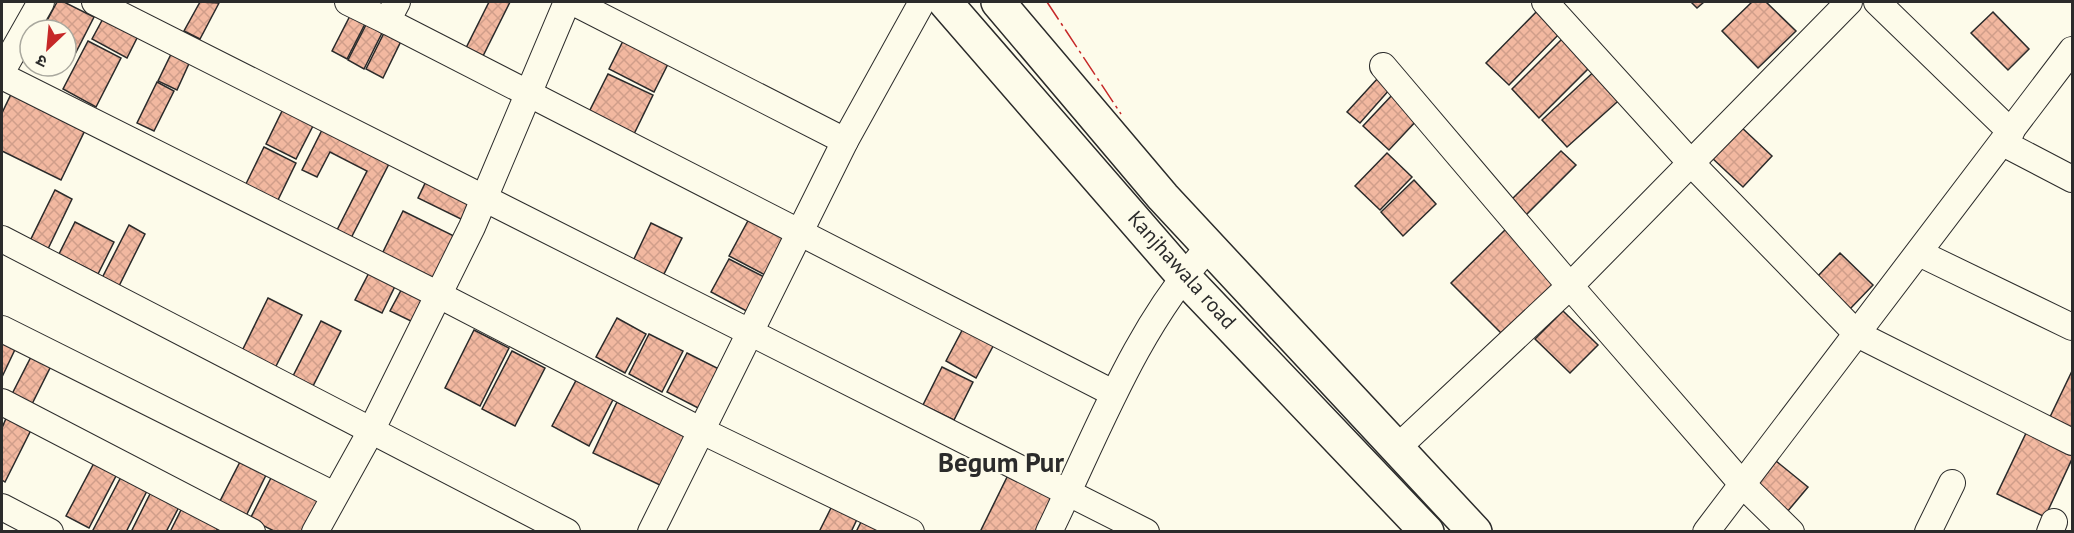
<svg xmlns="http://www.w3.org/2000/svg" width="2074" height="533" font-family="'PT Sans','Noto Sans Devanagari',sans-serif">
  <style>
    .building { fill: url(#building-cross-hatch); stroke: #2b2b2b; stroke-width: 1.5 }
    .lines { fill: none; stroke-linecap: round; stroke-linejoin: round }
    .street-casing { stroke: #2b2b2b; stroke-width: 28 }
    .secondary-casing { stroke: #2b2b2b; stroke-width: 36 }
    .street { stroke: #fdfbea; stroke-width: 26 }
    .secondary { stroke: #fdfbea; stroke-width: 33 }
    .power { stroke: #c62828; stroke-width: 1.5; stroke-dasharray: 21 4.5 3 4.5; stroke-linecap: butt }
    .labels { text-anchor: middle; stroke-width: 4.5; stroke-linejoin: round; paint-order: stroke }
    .street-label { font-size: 21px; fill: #2b2b2b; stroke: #fdfbea }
    .district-label { font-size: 27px; font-weight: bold; fill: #2b2b2b; stroke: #fdfbea }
  </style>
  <defs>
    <pattern id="building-cross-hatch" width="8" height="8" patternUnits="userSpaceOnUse" patternTransform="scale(1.5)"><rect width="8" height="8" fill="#f2b8a0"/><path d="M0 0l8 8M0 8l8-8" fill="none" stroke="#d09e8a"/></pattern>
  </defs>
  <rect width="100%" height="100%" fill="#fdfbea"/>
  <!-- building -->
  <g class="building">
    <polygon points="57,2 64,2 94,17 72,60 66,57 66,30 42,30"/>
    <polygon points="200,2 219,3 200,39 184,31"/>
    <polygon points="489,2 510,2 480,62 463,54"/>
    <polygon points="1691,2 1704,2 1697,8"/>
    <polygon points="1752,2 1766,2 1796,31 1758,68 1722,31"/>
    <polygon points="1541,7 1564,29 1509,85 1486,63"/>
    <polygon points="353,10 368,18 347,59 332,51"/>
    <polygon points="1993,12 2029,49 2008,70 1971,33"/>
    <polygon points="105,15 139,34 127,58 92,39"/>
    <polygon points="369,19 385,27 364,69 348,60"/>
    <polygon points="387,27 404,35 383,78 366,69"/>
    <polygon points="1567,34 1595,62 1539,118 1512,89"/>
    <polygon points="625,37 671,58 654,92 609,69"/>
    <polygon points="88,41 121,58 96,107 63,89"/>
    <polygon points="174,48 192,57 177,90 158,81"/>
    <polygon points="1600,66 1626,94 1567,147 1542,120"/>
    <polygon points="608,74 653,95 634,134 589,112"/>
    <polygon points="1378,78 1390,89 1360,123 1347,112"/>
    <polygon points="157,82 174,91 154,131 137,123"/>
    <polygon points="14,88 88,124 61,180 2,151 2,113"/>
    <polygon points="1393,94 1419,118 1389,150 1363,126"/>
    <polygon points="284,107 315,122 296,159 266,144"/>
    <polygon points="325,124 392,158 349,242 335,234 367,171 330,152 317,177 302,170"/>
    <polygon points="1740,126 1772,156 1743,187 1711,157"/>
    <polygon points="264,147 296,163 276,204 244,188"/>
    <polygon points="1561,151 1576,165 1525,216 1510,201"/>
    <polygon points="1387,153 1412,177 1380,210 1355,186"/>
    <polygon points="430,173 477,196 465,221 418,198"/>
    <polygon points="1414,180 1436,204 1403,236 1381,212"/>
    <polygon points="55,190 72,199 46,253 28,245"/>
    <polygon points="403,211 454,236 432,281 381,256"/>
    <polygon points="750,217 792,240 771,278 729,256"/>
    <polygon points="75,222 114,242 98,274 59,254"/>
    <polygon points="651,223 682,238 663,276 633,261"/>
    <polygon points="129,225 145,234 115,294 98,286"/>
    <polygon points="1509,226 1560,278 1502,334 1451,283"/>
    <polygon points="1840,253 1873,285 1850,309 1817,277"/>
    <polygon points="729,259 770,280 752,314 711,292"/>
    <polygon points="373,265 399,278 382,313 355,300"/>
    <polygon points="406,281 430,293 415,323 390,311"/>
    <polygon points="268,298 302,315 273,372 240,355"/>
    <polygon points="1563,311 1598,345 1570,373 1535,339"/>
    <polygon points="617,318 646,334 625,373 596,357"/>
    <polygon points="321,321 341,331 312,388 292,378"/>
    <polygon points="967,321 998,337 976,378 946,361"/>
    <polygon points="474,330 509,348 480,406 445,388"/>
    <polygon points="2,332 19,341 2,377"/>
    <polygon points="649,334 683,351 662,392 629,374"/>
    <polygon points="34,351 54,360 30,408 10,398"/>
    <polygon points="512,351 545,368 515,426 482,409"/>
    <polygon points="687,353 723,371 702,410 667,392"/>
    <polygon points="942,367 973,382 954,420 923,405"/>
    <polygon points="581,371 618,390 589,446 552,426"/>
    <polygon points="2072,371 2072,429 2050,417"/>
    <polygon points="617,402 688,436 664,487 593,453"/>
    <polygon points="7,416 32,428 5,482 2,480 2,428"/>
    <polygon points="2028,429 2072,451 2072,459 2045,517 1997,494"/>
    <polygon points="243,456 269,469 246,516 219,503"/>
    <polygon points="1776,461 1808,487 1782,518 1751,492"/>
    <polygon points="94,463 117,474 89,528 66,516"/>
    <polygon points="1012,467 1059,491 1039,532 980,532"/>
    <polygon points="273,474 321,498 304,532 276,532 250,519"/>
    <polygon points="122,475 148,489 126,532 96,532 93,530"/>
    <polygon points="152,490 180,505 166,532 131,532"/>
    <polygon points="834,502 859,515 851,532 819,532"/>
    <polygon points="183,506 219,525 216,532 170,532"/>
    <polygon points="864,516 894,532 856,532"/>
  </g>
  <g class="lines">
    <defs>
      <g id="street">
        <polyline points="95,2 1146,532"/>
        <polyline points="348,2 387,21"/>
        <polyline points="397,2 387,21 1113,393"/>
        <polyline points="573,2 845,141"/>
        <polyline points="1545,2 1691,163 1857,334 2072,442"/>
        <polyline points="1877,2 2011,132"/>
        <polyline points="1383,66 1570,286 1743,485 1791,532"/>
        <polyline points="2,71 41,2"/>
        <polyline points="2,76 437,294 700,430 911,532"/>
        <polyline points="2003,143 2072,179"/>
        <polyline points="2,239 567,532"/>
        <polyline points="1919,253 2072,327"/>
        <polyline points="2,329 334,495"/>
        <polyline points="2,402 252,532"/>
        <polyline points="1397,448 1570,286 1849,2"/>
        <polyline points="2,507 50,532"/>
        <polyline points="315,532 371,431 472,227 567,2"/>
        <polyline points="651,532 845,141 922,2"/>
        <path d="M1049,532C1097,434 1135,328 1209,247"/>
        <polyline points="1706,532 2072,50"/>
        <polyline points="1928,532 1952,483"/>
        <polyline points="2050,532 2054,522"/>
      </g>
      <g id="secondary">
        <polyline points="945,2 1183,276 1427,532"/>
        <polyline points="998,2 1163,197 1475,532"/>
      </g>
    </defs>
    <!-- street casing -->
    <use href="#street" class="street-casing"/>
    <!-- secondary casing -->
    <use href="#secondary" class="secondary-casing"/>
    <!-- street -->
    <use href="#street" class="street"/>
    <!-- secondary -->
    <use href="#secondary" class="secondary"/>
    <!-- power -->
    <polyline class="power" points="1047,2 1121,114"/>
  </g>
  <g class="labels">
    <!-- street labels -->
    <g class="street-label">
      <text transform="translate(1182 270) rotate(48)" y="7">Kanjhawala road</text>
    </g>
    <!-- district labels -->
    <g class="district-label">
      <text x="1001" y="472">Begum Pur</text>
    </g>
  </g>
  <!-- border -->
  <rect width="2074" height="533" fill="none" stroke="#2b2b2b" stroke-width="6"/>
  <!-- north arrow -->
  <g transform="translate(48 48) rotate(206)"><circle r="28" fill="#fdfbea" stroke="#a9a89e" stroke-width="1.5"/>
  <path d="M0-4.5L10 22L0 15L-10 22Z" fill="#c62828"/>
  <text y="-9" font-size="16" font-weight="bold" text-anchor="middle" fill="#2b2b2b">उ</text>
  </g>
</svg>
